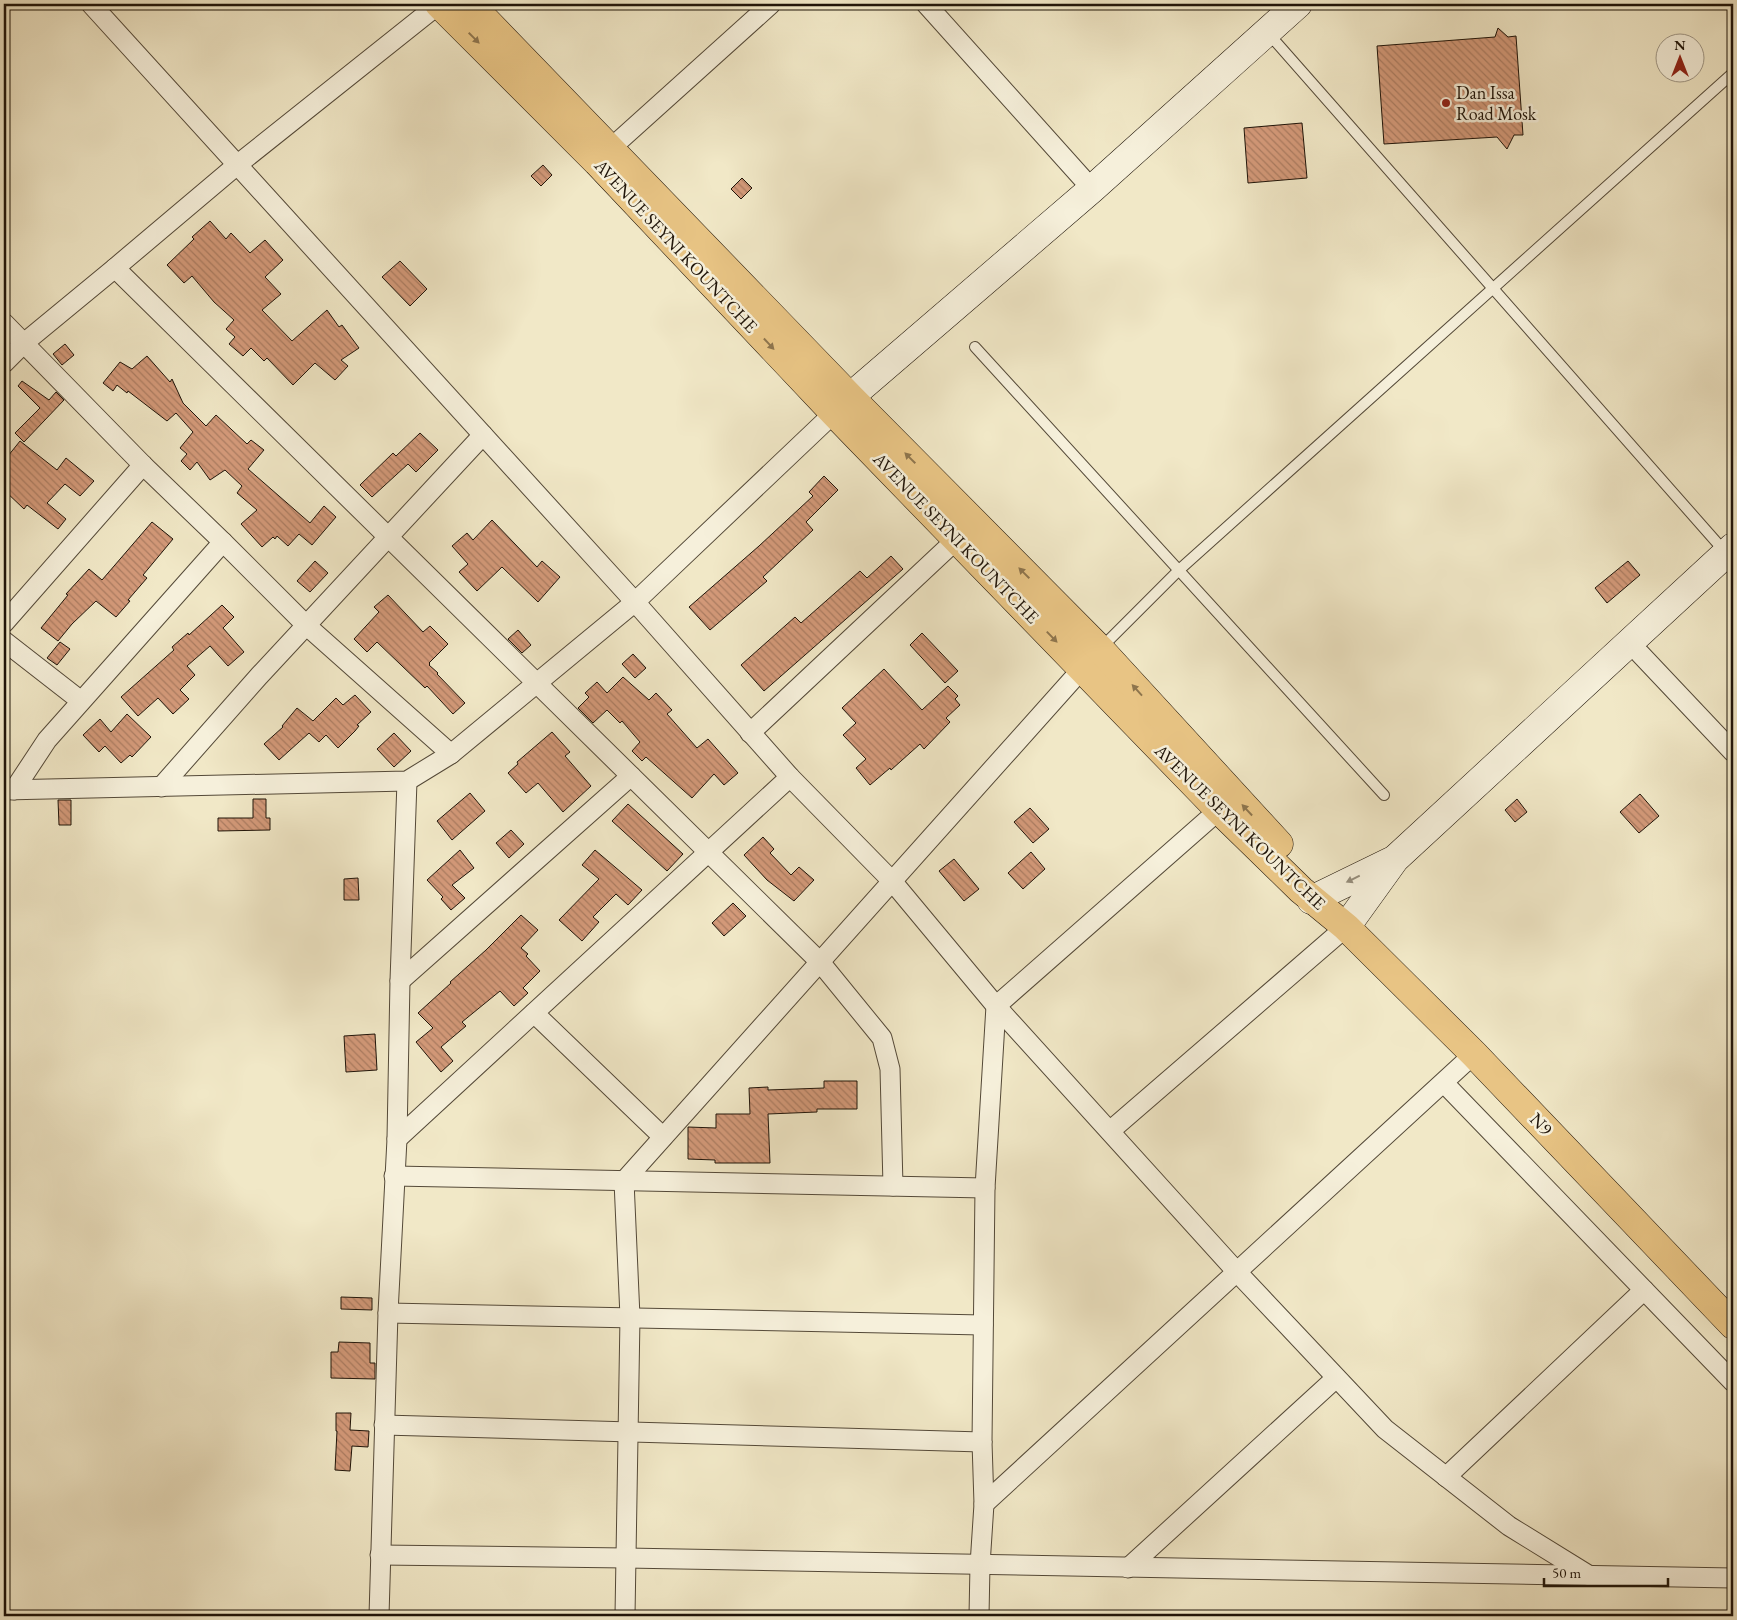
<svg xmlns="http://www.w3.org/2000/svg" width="1737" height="1620" font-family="'EB Garamond',serif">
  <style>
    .building { fill: url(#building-back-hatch); stroke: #1f1409 }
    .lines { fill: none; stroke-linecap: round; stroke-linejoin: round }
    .lane-casing { stroke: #544938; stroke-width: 12 }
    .street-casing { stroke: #544938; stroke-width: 21 }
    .secondary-casing { stroke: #1f1409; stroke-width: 29 }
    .highway-casing { stroke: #1f1409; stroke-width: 29 }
    .lane { stroke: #f6f0db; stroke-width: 10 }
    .street { stroke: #f6f0db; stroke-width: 19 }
    .secondary { stroke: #f6f0db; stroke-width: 28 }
    .highway { stroke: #e8c484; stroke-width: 28 }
    .oneway { fill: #8e754d }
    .oneway2 { fill: #958d7c }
    .poi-dot { fill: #8f2418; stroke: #f6f0db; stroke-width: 2 }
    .labels { text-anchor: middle; stroke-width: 5; stroke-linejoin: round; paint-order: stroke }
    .poi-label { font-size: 18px; fill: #1f1409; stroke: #f6f0db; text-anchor: start }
    .street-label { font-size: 18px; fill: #1f1409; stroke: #f6f0db }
  </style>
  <defs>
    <pattern id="building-back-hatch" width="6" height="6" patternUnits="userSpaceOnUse" patternTransform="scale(1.25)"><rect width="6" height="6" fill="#d39979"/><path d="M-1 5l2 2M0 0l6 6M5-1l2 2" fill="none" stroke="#ab7c61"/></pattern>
  </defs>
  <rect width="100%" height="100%" fill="#f1e8c7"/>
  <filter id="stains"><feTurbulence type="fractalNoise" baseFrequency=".004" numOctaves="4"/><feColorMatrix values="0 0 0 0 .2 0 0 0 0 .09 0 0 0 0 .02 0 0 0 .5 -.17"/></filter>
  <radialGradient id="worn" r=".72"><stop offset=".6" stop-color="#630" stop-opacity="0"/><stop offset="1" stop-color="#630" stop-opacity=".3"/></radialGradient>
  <!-- building -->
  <g class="building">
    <polygon points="1498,28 1508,37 1516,36 1523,135 1514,135 1507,149 1497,137 1384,144 1377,46 1495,37"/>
    <polygon points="1302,123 1307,178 1248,183 1244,128"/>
    <polygon points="543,165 552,175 541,186 531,176"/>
    <polygon points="742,178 752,188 741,199 731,189"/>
    <polygon points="210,221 226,239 231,233 250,253 265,240 283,260 265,277 281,294 262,310 292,341 327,310 339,327 342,325 359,348 341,360 348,366 335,380 315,363 293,385 267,358 264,361 251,348 243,356 229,344 235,337 226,329 234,320 214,302 192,276 184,283 167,265 194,239 192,237"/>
    <polygon points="400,261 427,289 410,306 382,277"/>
    <polygon points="65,344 74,355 62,365 53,354"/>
    <polygon points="147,356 170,382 172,379 183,403 206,426 216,415 247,444 251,440 264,450 248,469 310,523 324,506 336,517 312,545 299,534 288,546 277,536 275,539 273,537 262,547 241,524 257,510 237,493 242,486 225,470 210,480 197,462 190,470 181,461 187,454 180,448 193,432 176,413 167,421 128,391 127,393 117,385 113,391 103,383 120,362 132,369"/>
    <polygon points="22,381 49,400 56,392 64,400 24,442 15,433 40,408 18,386"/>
    <polygon points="420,433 438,450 416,472 408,464 372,497 360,485 393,453 396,456"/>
    <polygon points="20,441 57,470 66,458 94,481 80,496 65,484 47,503 66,519 58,529 27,505 24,509 4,490 4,461"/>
    <polygon points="824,476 838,490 806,522 813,530 763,577 767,581 710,630 689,607 759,546 813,496 809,492"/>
    <polygon points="492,520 537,567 542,561 560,577 538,602 502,567 477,591 459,572 468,564 452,546 467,533 473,540"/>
    <polygon points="152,522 173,539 143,575 147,578 128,600 130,601 116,617 96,601 72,624 58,641 41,628 68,595 66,594 89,569 102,580"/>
    <polygon points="891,556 903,569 764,691 741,665 795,617 801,623 860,571 867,578"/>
    <polygon points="315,561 328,573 310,592 297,581"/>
    <polygon points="1628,561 1640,575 1607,603 1595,588"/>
    <polygon points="388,595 423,632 430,626 448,644 429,663 430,664 429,665 438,673 437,674 465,703 453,714 427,686 425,688 377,642 367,652 354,639 379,612 374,607"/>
    <polygon points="222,605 234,617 223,628 244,652 228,666 210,646 187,666 195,675 180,690 189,699 173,714 158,698 138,716 121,697 174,650 172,647 188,633 189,635"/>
    <polygon points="518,630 531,645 522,653 508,639"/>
    <polygon points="922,633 958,671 945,683 910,645"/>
    <polygon points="60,642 70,649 57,665 47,658"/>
    <polygon points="633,654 646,668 635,678 622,664"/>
    <polygon points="884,669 922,710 948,686 958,696 955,699 960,705 946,718 950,722 924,749 920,744 891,770 890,768 870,785 856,768 866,759 843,735 856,723 842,708"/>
    <polygon points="623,677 649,700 656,693 672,710 667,714 697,748 708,739 738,773 724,785 714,774 692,798 646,757 642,761 632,751 640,742 622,721 620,723 607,710 593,723 578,708 589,697 585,693 597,682 607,693"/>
    <polygon points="355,695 371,712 357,725 359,726 355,731 338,748 326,735 319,742 309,733 279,760 264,744 283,727 282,726 297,708 313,721 336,698 343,705"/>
    <polygon points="127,714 151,737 132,757 130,755 121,763 105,746 99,752 83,735 100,719 111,732"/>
    <polygon points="552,732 570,752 565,756 591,786 563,812 538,783 526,793 508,773 518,764 517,762"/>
    <polygon points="394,733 411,751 394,767 377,749"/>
    <polygon points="470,793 485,811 452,840 437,821"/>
    <polygon points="1640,794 1659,816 1639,833 1620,812"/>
    <polygon points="253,799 266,799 266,818 270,818 270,830 218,831 218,818 253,818"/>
    <polygon points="1517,799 1527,812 1515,822 1505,810"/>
    <polygon points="58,800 71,800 71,825 59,825"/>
    <polygon points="628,804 683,854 667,871 612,821"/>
    <polygon points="1030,808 1049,829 1033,843 1014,822"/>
    <polygon points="511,830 524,844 509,858 496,843"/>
    <polygon points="763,837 774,849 770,853 791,875 799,867 814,880 794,901 767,880 744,855"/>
    <polygon points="460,850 474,868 452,885 465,898 451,910 441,899 443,897 427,880"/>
    <polygon points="595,850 642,890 628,905 616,894 593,917 599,922 582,941 559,920 599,879 582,865"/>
    <polygon points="1031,852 1045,869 1023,889 1008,873"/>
    <polygon points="954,859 979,889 964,901 939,871"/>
    <polygon points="358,878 359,900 344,900 344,879"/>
    <polygon points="733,903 746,916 724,936 712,923"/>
    <polygon points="521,915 538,930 521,948 528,954 526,956 540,971 523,988 528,993 514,1006 500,991 462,1022 466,1026 441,1047 453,1061 441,1072 416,1042 433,1028 418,1013 451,983 450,982 486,950"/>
    <polygon points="375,1034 377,1070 346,1072 344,1036"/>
    <polygon points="824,1081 857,1081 857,1109 817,1109 817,1112 768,1114 770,1163 715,1163 715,1160 688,1159 688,1127 716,1128 716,1114 750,1114 749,1088 768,1087 768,1090 824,1088"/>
    <polygon points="341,1297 372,1298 372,1310 341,1309"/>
    <polygon points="339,1342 370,1343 370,1363 375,1363 375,1379 331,1378 331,1352 338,1352"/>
    <polygon points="336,1413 351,1413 350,1430 369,1431 368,1447 352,1446 350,1471 335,1470 337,1431 336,1431"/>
  </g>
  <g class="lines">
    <defs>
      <g id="lane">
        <polyline points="1268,33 1726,553"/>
        <polyline points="975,347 1384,795"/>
        <polyline points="1101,648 1179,570 1733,73"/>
      </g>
      <g id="street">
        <polyline points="91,4 635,602 790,777 892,881 996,1006 1237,1272 1385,1429 1509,1526 1590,1576"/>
        <polyline points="926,4 1092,189"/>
        <polyline points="610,149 771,4"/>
        <polyline points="115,268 820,962 882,1038 890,1069 893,1186"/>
        <polyline points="4,323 143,465 223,542 307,626 451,754"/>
        <polyline points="4,363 24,343 115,268 237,165 439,4"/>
        <polyline points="4,623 143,465"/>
        <polyline points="4,641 81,701"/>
        <polyline points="1629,642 1733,752"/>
        <polyline points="750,733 957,539"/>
        <polyline points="161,787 259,676 483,435"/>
        <polyline points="4,790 407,781 451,754 635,602 834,413"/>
        <polyline points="14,790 47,740 223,542"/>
        <polyline points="400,981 631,776"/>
        <polyline points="534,1013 663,1137"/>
        <polyline points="1444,1083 1733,1382"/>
        <polyline points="1110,1131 1346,927"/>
        <polyline points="397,1139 790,777"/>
        <polyline points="394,1176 985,1188"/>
        <polyline points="388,1313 983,1325"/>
        <polyline points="384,1425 982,1442"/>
        <polyline points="1446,1477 1644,1290"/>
        <polyline points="984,1504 1474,1054"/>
        <polyline points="380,1555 626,1558 1733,1578"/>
        <polyline points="1128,1568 1336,1378"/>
        <polyline points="379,1616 388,1313 397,1139 400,981 407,781"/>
        <polyline points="625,1616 630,1317 624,1181 1089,661"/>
        <polyline points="979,1616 980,1565 984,1504 982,1442 985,1188 996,1006 1219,810"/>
      </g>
      <g id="secondary">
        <polyline points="834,413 850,397 1092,189 1298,4"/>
        <polyline points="1311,900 1391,861"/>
        <polyline points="1346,927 1395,859 1733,547"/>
      </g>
      <g id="highway">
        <polyline points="439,4 597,162 834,413 1219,810 1301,890 1346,927 1474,1054 1733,1325"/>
        <polyline points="470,4 850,397 1100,649 1279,844"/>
      </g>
    </defs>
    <!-- lane casing -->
    <use href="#lane" class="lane-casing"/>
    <!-- street casing -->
    <use href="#street" class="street-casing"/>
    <!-- secondary casing -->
    <use href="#secondary" class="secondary-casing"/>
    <!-- highway casing -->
    <use href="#highway" class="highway-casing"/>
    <!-- lane -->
    <use href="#lane" class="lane"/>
    <!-- street -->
    <use href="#street" class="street"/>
    <!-- secondary -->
    <use href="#secondary" class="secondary"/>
    <!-- highway -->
    <use href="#highway" class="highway"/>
  </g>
  <!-- one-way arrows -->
  <defs><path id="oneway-solid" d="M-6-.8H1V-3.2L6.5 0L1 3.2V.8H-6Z" transform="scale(1.25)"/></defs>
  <g class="oneway">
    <use href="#oneway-solid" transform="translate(474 38) rotate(45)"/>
    <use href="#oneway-solid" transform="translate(769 344) rotate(47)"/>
    <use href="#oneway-solid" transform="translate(910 458) rotate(-135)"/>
    <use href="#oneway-solid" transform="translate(1024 573) rotate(-135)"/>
    <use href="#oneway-solid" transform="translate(1052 637) rotate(46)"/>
    <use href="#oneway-solid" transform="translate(1137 690) rotate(-132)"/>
    <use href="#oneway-solid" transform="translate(1247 810) rotate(-133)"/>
  </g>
  <use class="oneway2" href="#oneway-solid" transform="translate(1353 879) rotate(154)"/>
  <!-- markers -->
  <circle class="poi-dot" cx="1446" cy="103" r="5"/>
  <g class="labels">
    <!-- poi labels -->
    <g class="poi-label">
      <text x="1456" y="99">Dan Issa<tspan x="1456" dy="21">Road Mosk</tspan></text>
    </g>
    <!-- street labels -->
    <g class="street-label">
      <text transform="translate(676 246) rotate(47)" y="6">AVENUE SEYNI KOUNTCHE</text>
      <text transform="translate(956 538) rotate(46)" y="6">AVENUE SEYNI KOUNTCHE</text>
      <text transform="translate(1240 827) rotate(44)" y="6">AVENUE SEYNI KOUNTCHE</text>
      <text transform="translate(1541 1124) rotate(46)" y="6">N9</text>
    </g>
  </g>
  <!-- margin -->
  <rect width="1737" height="1620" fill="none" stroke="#f1e8c7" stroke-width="20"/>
  <rect x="5" y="5" width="1727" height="1610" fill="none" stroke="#1f1409" stroke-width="2.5"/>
  <rect x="10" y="10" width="1717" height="1600" fill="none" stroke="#1f1409"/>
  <!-- north arrow -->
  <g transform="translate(1680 58)"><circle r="24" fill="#f6f0db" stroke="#a09887"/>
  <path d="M0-4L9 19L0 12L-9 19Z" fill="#8f2418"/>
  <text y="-8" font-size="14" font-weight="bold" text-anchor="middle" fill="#1f1409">N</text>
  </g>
  <!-- scale -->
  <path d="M1544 1578v8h124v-8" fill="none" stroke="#1f1409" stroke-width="2.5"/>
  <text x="1552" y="1578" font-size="15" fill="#1f1409" stroke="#f6f0db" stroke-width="4" paint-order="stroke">50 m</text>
  <rect width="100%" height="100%" filter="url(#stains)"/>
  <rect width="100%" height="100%" fill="url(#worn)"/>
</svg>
